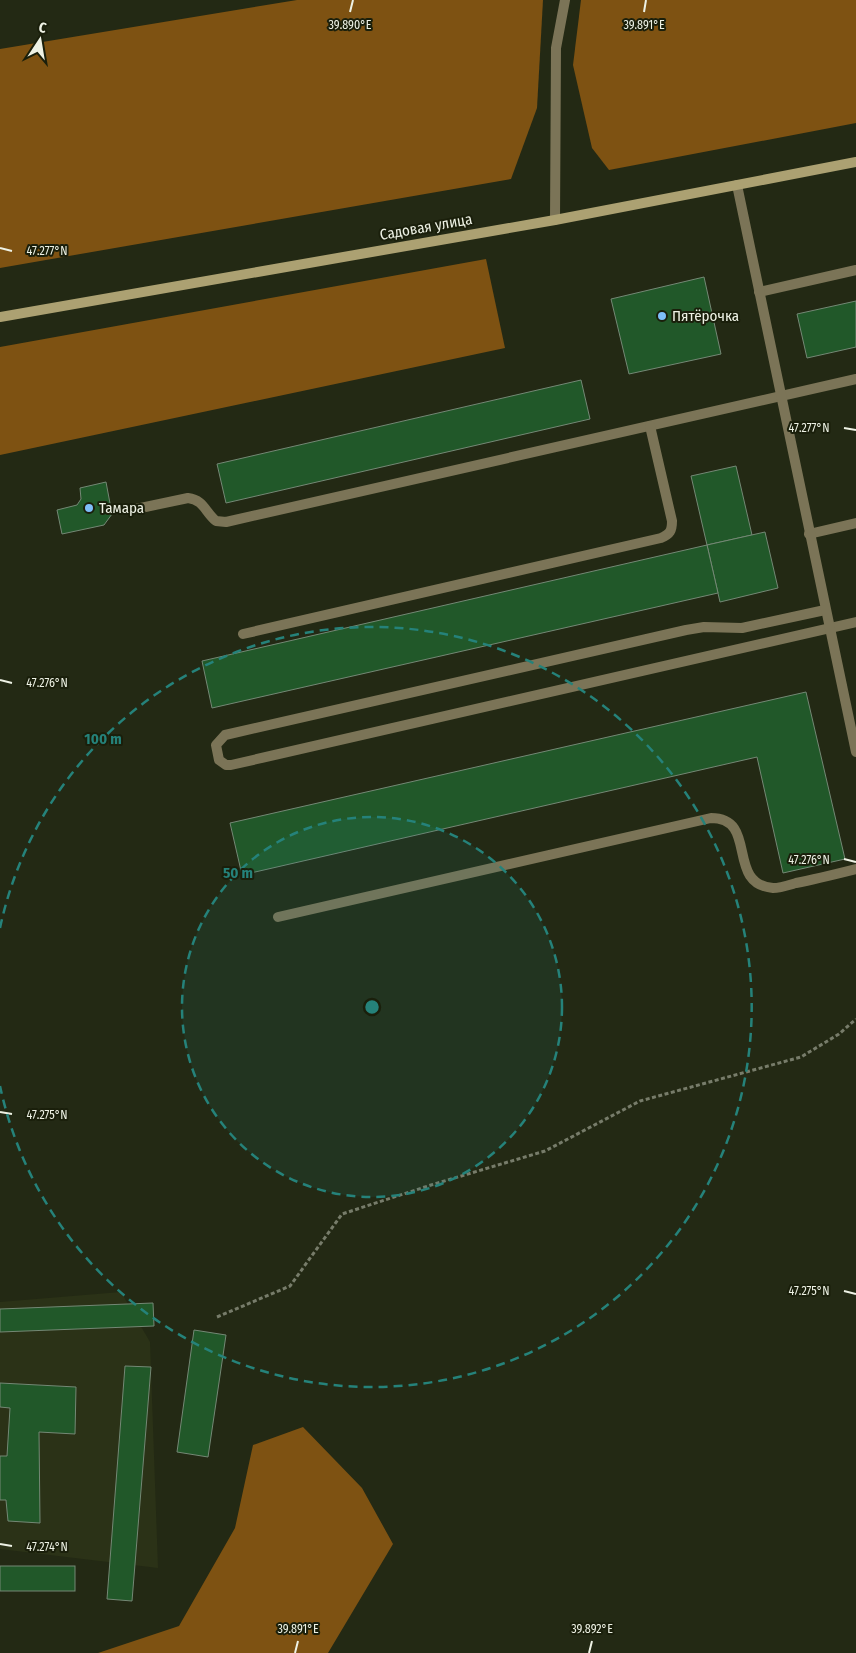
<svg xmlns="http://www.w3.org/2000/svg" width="856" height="1653" font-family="'Fira Sans Condensed',sans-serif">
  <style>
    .built { fill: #2b3217 }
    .forest { fill: #7e5212 }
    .building { fill: #215829; stroke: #748875 }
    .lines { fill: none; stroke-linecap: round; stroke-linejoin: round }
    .path { stroke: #777c6a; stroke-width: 3; stroke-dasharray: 4 2.5; stroke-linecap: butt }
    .service { stroke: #7b7457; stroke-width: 10 }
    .minor { stroke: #7b7457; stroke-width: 10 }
    .secondary { stroke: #aca172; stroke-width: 10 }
    .ticks { fill: none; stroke: #eef2e5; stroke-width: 2 }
    .ring { fill: none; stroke: #25827a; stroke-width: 2.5; stroke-dasharray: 9 6 }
    .poi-dot { fill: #7ebef9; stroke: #1a1f0b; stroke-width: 2 }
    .labels { text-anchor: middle; stroke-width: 4; stroke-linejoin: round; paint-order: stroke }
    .street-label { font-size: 15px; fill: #eef2e5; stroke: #1a1f0b }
    .poi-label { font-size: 15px; fill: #eef2e5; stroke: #1a1f0b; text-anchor: start }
    .ticks-label { font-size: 12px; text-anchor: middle; fill: #eef2e5; stroke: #1a1f0b; stroke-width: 4; stroke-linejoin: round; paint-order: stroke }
    .centre { fill: #25827a; stroke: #1a1f0b; stroke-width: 2.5 }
    .ring-label { font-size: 15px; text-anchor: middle; font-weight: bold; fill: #25827a; stroke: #1a1f0b; stroke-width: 4; stroke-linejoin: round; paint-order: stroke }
  </style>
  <rect width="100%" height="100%" fill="#232914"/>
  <!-- built -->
  <polygon class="built" points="121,1292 150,1342 158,1568 0,1549 0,1302"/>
  <!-- forest -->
  <g class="forest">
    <polygon points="297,0 543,0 537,108 511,179 0,268 0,49"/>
    <polygon points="581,0 856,0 856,123 609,170 592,148 573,65"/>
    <polygon points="486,259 505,348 0,455 0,347"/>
    <polygon points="303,1427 362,1488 393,1544 328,1653 98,1653 179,1626 235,1528 253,1445"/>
  </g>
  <!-- building -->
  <g class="building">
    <polygon points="704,277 721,354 629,374 611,299"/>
    <polygon points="856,301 856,347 807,358 797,314"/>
    <polygon points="581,380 590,419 226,503 217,464"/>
    <polygon points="736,466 752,535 707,545 691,476"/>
    <polygon points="106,482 112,514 104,525 62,534 57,510 77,505 81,499 80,488"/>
    <polygon points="765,532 778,588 720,602 707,545"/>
    <polygon points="707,545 718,593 212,708 202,661"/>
    <polygon points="806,692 845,859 783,873 757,757 242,875 230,823"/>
    <polygon points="153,1303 154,1326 0,1332 0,1309"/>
    <polygon points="194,1330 226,1335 208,1457 177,1452"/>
    <polygon points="125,1366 151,1367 132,1601 107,1599"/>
    <polygon points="0,1383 76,1387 75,1434 39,1432 40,1523 8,1521 6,1500 0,1500 0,1456 7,1456 10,1408 0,1407"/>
    <rect x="0" y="1566" width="75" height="25"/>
  </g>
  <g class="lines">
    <!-- path -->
    <polyline class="path" points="217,1317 290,1286 342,1214 431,1185 545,1151 640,1101 801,1057 839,1034 856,1019"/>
    <!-- service -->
    <g class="service">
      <polyline points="555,220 556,48 565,0"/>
      <polyline points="759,292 856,270"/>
      <path d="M136,509L188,498C204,500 205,512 216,521L226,522L856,379"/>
      <polyline points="809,534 856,523"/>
      <polyline points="825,610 742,628 704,627 686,630 225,735 216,745 219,760 226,765 231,765 856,622"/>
      <path d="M243,634L661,538C670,534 672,531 672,521L650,426"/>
      <path d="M278,917L711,818C759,818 725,884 773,888C780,888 789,885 796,883C816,879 836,874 856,869"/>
    </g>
    <!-- minor -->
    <polyline class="minor" points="737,185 856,752"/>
    <!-- secondary -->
    <polyline class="secondary" points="0,317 555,220 856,162"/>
  </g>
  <!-- ticks -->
  <path class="ticks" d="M350,12L353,0M644,12L646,0M0,248L12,251M844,428L856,430M0,680L12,683M844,859L856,862M0,1112L12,1114M844,1291L856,1294M0,1544L12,1546M295,1653L298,1641M589,1653L592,1641"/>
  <!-- distance rings -->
  <circle cx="372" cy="1007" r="190" fill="#25827a" fill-opacity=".12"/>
  <g class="ring">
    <circle cx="372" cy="1007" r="190"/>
    <path d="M0 928A380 380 0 1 1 0 1086"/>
  </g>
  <!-- markers -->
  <g class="poi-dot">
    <circle cx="662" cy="316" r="5"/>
    <circle cx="89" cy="508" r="5"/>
  </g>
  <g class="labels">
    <!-- street labels -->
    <g class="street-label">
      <text transform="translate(426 227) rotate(-10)" y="5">Садовая улица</text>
    </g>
    <!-- poi labels -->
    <g class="poi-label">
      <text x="672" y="321">Пятёрочка</text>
      <text x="99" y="513">Тамара</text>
    </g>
  </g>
  <g class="ticks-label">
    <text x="350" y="29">39.890°E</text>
    <text x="644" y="29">39.891°E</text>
    <text x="47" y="255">47.277°N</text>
    <text x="809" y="432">47.277°N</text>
    <text x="47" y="687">47.276°N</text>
    <text x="809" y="864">47.276°N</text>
    <text x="47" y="1119">47.275°N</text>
    <text x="809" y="1295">47.275°N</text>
    <text x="47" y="1551">47.274°N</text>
    <text x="298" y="1633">39.891°E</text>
    <text x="592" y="1633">39.892°E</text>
  </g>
  <circle cx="372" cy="1007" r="8" class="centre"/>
  <g class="ring-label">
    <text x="103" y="744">100 m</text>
    <text x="238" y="878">50 m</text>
  </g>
  <!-- north arrow -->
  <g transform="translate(40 40) rotate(12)" stroke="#1a1f0b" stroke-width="4" paint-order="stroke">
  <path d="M0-4L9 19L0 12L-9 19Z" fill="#eef2e5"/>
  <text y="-8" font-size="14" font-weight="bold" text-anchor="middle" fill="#eef2e5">С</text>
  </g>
</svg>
